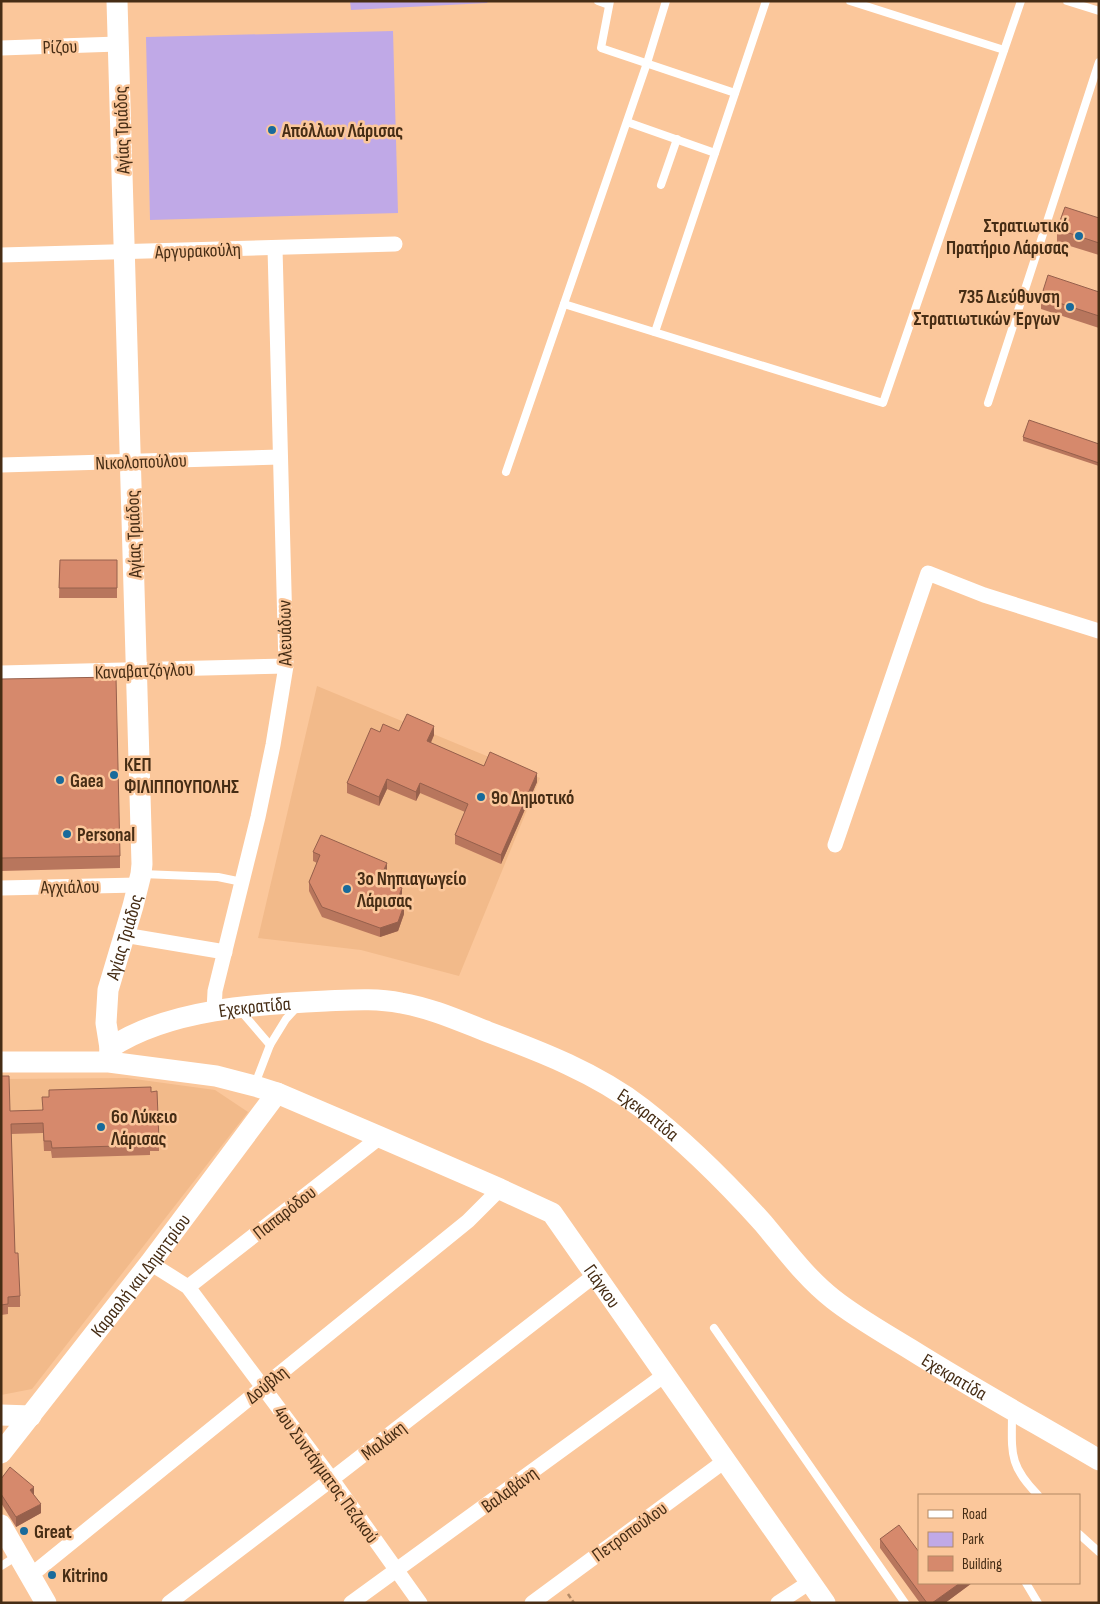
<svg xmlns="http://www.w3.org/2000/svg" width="1100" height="1604" font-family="'Sofia Sans Condensed',sans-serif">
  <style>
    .built { fill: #f2ba8a }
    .green { fill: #c0a9e7 }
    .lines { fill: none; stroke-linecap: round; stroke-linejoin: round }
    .path { stroke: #b38a66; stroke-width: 2.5; stroke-dasharray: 5 2.5; stroke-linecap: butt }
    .lane { stroke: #fff; stroke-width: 8 }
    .street { stroke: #fff; stroke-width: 15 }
    .secondary { stroke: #fff; stroke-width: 21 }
    .wall { fill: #b8765d }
    .shaded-wall { fill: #96604c }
    .building { fill: #d6896c; stroke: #96604c }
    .poi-dot { fill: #186a9b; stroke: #fbc79b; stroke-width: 2 }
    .labels { text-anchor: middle; stroke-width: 5; stroke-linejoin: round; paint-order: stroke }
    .street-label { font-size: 19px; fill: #462d15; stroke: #fbc79b }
    .poi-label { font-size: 19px; font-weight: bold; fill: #462d15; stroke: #fbc79b; text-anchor: start }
  </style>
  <rect width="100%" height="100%" fill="#fbc79b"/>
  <!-- built -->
  <g class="built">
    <polygon points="317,686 540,778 459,976 361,950 258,938"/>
    <polygon points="127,1078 215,1090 248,1112 32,1389 1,1395 1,1079"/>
  </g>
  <!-- green -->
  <g class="green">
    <polygon points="350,1 488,1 487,3 351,10"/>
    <polygon points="393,31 398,213 150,220 146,37"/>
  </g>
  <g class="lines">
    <!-- path -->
    <polyline class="path" points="568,1594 574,1603"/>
    <!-- lane -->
    <g class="lane">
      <polyline points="598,1 609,5"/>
      <polyline points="610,1 601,48 735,93"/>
      <polyline points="850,1 1004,50"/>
      <polyline points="1067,1 1099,11"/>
      <polyline points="627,122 715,153"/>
      <polyline points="661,185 677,139"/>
      <polyline points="564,304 883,403 1021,1"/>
      <polyline points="655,332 766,1"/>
      <polyline points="988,403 1099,62"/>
      <polyline points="506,472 647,63 666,1"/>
      <polyline points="142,874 218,877 242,882"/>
      <polyline points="240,1010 270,1045"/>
      <polyline points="255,1084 270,1045 286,1019 297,1007"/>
      <polyline points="714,1328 905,1603"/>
      <path d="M1012,1412C1012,1452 1008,1465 1038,1495"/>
      <polyline points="1079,1534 1099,1552"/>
      <polyline points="1,1566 17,1556"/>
      <polyline points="1026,1583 1038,1603"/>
    </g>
    <!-- street -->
    <g class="street">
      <polyline points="1,48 118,44"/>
      <polyline points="1,255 395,244"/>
      <polyline points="1,465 280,457"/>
      <polyline points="1,673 286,666"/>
      <polyline points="835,845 928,573 984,595 1099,631"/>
      <polyline points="1,888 138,885"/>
      <polyline points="124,935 225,952"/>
      <polyline points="214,1011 215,991 258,817 273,745 286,666 275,248"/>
      <polyline points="150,1263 188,1287 336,1485 420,1603"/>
      <polyline points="188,1287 380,1137"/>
      <polyline points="30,1576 468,1221 500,1189"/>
      <polyline points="169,1603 332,1479 595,1275"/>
      <polyline points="351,1603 666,1374"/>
      <polyline points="532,1603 726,1460"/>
      <polyline points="778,1603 810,1582"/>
    </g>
    <!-- secondary -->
    <g class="secondary">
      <path id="s1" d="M110,1048C168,1009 258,1004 326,1001C351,1000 376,998 401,1003C431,1008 460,1021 488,1032C542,1052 596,1073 642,1108C686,1142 726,1182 763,1223C785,1249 806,1278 833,1299C857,1318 884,1333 910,1349C972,1388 1036,1423 1099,1460"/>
      <path id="s2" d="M109,1060L110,1048L106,1023L108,990L133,906L141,874L142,864L117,1"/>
      <path id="s3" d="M1,1062H109L216,1076L255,1086L277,1093L380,1137L500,1189L552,1213L825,1603"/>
      <polyline points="1,1415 31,1416"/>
      <path id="s4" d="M1,1453L150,1263L277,1093"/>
      <polyline points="1,1525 46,1603"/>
    </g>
  </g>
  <!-- wall -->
  <g class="wall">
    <polygon points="1099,218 1099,255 1057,242 1057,229"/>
    <polygon points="1099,292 1099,328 1041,309 1041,297"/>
    <polygon points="1023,437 1099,444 1099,466 1023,441"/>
    <polygon points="60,560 117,560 117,598 59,598"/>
    <polygon points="1,679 120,856 120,868 1,871"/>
    <polygon points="380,732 434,735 431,743 484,766 537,782 501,864 455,844 455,835 465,812 420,793 416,801 387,789 379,806 347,793 347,783"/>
    <polygon points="313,852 387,872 384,880 402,897 400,902 404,914 398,931 380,937 322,917 309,891 309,882 317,863 313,861"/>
    <polygon points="1,1076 10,1111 42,1110 49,1097 49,1090 151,1092 159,1141 159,1151 150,1151 150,1155 52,1158 51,1151 44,1151 43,1133 11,1134 15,1253 20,1296 20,1307 8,1307 8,1314 1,1315"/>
    <polygon points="1,1479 34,1495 41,1513 16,1527 1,1503"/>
    <polygon points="880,1539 919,1583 972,1583 945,1603 920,1603 880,1548"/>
  </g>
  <!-- shaded-wall -->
  <g class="shaded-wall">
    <polygon points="434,726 434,735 427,750 427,741"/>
    <polygon points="537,773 537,782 501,864 501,855"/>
    <polygon points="387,779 387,789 379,806 379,797"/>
    <polygon points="420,783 420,793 416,801 416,792"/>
    <polygon points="387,863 387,872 380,887 380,878"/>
    <polygon points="402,888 402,897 397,910 397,901"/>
    <polygon points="404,905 404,914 398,931 380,937 380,928"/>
    <polygon points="34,1487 34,1496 30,1490"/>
    <polygon points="41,1504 41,1513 16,1527 16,1517"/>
    <polygon points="960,1583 972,1583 945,1603 932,1603"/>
  </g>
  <!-- building -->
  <g class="building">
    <polygon points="1065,207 1099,218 1099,243 1057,229"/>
    <polygon points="1048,275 1099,292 1099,316 1041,297"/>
    <polygon points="1029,420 1099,444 1099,463 1023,437"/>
    <polygon points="60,560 117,560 117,588 59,588"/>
    <polygon points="116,677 120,856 1,858 1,679"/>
    <polygon points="407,714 434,726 427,741 484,766 490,752 537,773 501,855 455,835 468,804 420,783 416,792 387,779 379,797 347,783 371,728 380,732 383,724 399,731"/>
    <polygon points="321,835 387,863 380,878 402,888 397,901 404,905 398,922 380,928 322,907 309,882 320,855 313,852"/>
    <polygon points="1,1076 9,1076 10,1111 43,1110 42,1097 49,1097 49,1090 151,1087 151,1092 157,1091 159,1141 150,1141 150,1145 52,1148 51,1141 44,1141 43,1123 11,1124 15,1253 18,1253 20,1296 8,1297 8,1304 1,1305"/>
    <polygon points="10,1467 34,1487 30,1490 41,1504 16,1517 1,1494 1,1479"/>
    <polygon points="899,1525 919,1552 919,1583 960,1583 932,1603 927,1603 880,1539"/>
  </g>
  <!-- markers -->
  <g class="poi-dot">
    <circle cx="272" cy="130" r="5"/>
    <circle cx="1079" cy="236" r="5"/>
    <circle cx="1070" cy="307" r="5"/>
    <circle cx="114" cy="775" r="5"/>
    <circle cx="60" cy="780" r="5"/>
    <circle cx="481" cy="797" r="5"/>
    <circle cx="67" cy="834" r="5"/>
    <circle cx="347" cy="889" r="5"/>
    <circle cx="101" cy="1127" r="5"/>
    <circle cx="24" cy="1531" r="5"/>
    <circle cx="52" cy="1575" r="5"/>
  </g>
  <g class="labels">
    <!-- street labels -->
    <g class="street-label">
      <text transform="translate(60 46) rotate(-2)" y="7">Ρίζου</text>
      <text transform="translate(121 130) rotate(-92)" y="7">Αγίας Τριάδος</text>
      <text transform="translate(198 250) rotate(-2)" y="7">Αργυρακούλη</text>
      <text transform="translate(141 461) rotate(-2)" y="7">Νικολοπούλου</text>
      <text transform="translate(133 534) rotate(-92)" y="7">Αγίας Τριάδος</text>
      <text transform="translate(284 633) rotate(-91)" y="7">Αλευάδων</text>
      <text transform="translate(144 670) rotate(-2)" y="7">Καναβατζόγλου</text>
      <text transform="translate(70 886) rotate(-1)" y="7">Αγχιάλου</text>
      <text dy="7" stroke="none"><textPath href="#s2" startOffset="126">Αγίας Τριάδος</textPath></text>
      <text dy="7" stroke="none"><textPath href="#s1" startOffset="152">Εχεκρατίδα</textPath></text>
      <text dy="7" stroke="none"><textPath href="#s1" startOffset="572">Εχεκρατίδα</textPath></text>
      <text transform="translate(284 1212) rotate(-38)" y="7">Παπαρόδου</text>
      <text dy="7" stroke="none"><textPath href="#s4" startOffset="226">Καραολή και Δημητρίου</textPath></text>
      <text dy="7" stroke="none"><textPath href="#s3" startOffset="668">Γιάγκου</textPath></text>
      <text dy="7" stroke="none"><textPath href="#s1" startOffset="978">Εχεκρατίδα</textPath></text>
      <text transform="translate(266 1384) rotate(-39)" y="7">Δούβλη</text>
      <text transform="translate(383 1440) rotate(-38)" y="7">Μαλάκη</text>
      <text transform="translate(327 1474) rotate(54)" y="7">4ου Συντάγματος Πεζικού</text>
      <text transform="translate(509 1489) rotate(-36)" y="7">Βαλαβάνη</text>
      <text transform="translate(629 1531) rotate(-36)" y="7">Πετροπούλου</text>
    </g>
    <!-- poi labels -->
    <g class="poi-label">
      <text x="282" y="137">Απόλλων Λάρισας</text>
      <text x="1069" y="232" text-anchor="end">Στρατιωτικό<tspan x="1069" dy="22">Πρατήριο Λάρισας</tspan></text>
      <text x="1060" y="303" text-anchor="end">735 Διεύθυνση<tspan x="1060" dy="22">Στρατιωτικών Έργων</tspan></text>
      <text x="124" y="771">ΚΕΠ<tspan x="124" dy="22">ΦΙΛΙΠΠΟΥΠΟΛΗΣ</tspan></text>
      <text x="70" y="787">Gaea</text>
      <text x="491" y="804">9ο Δημοτικό</text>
      <text x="77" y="841">Personal</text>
      <text x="357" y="885">3o Νηπιαγωγείο<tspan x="357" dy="22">Λάρισας</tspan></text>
      <text x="111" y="1123">6ο Λύκειο<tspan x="111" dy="22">Λάρισας</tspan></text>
      <text x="34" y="1538">Great</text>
      <text x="62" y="1582">Kitrino</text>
    </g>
  </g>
  <!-- border -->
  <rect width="1100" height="1604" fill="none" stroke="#462d15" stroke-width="5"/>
  <!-- legend -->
  <rect x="918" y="1494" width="162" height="90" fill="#fbc79b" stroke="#b38965"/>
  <rect x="928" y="1510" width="25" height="8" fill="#ffffff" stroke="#b38965"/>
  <text x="962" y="1519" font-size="15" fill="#462d15">Road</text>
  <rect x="928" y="1532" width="25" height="15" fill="#c0a9e7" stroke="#b38965"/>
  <text x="962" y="1544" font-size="15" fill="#462d15">Park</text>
  <rect x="928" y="1556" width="25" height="15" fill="#d6896c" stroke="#b38965"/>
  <text x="962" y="1569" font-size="15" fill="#462d15">Building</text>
</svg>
